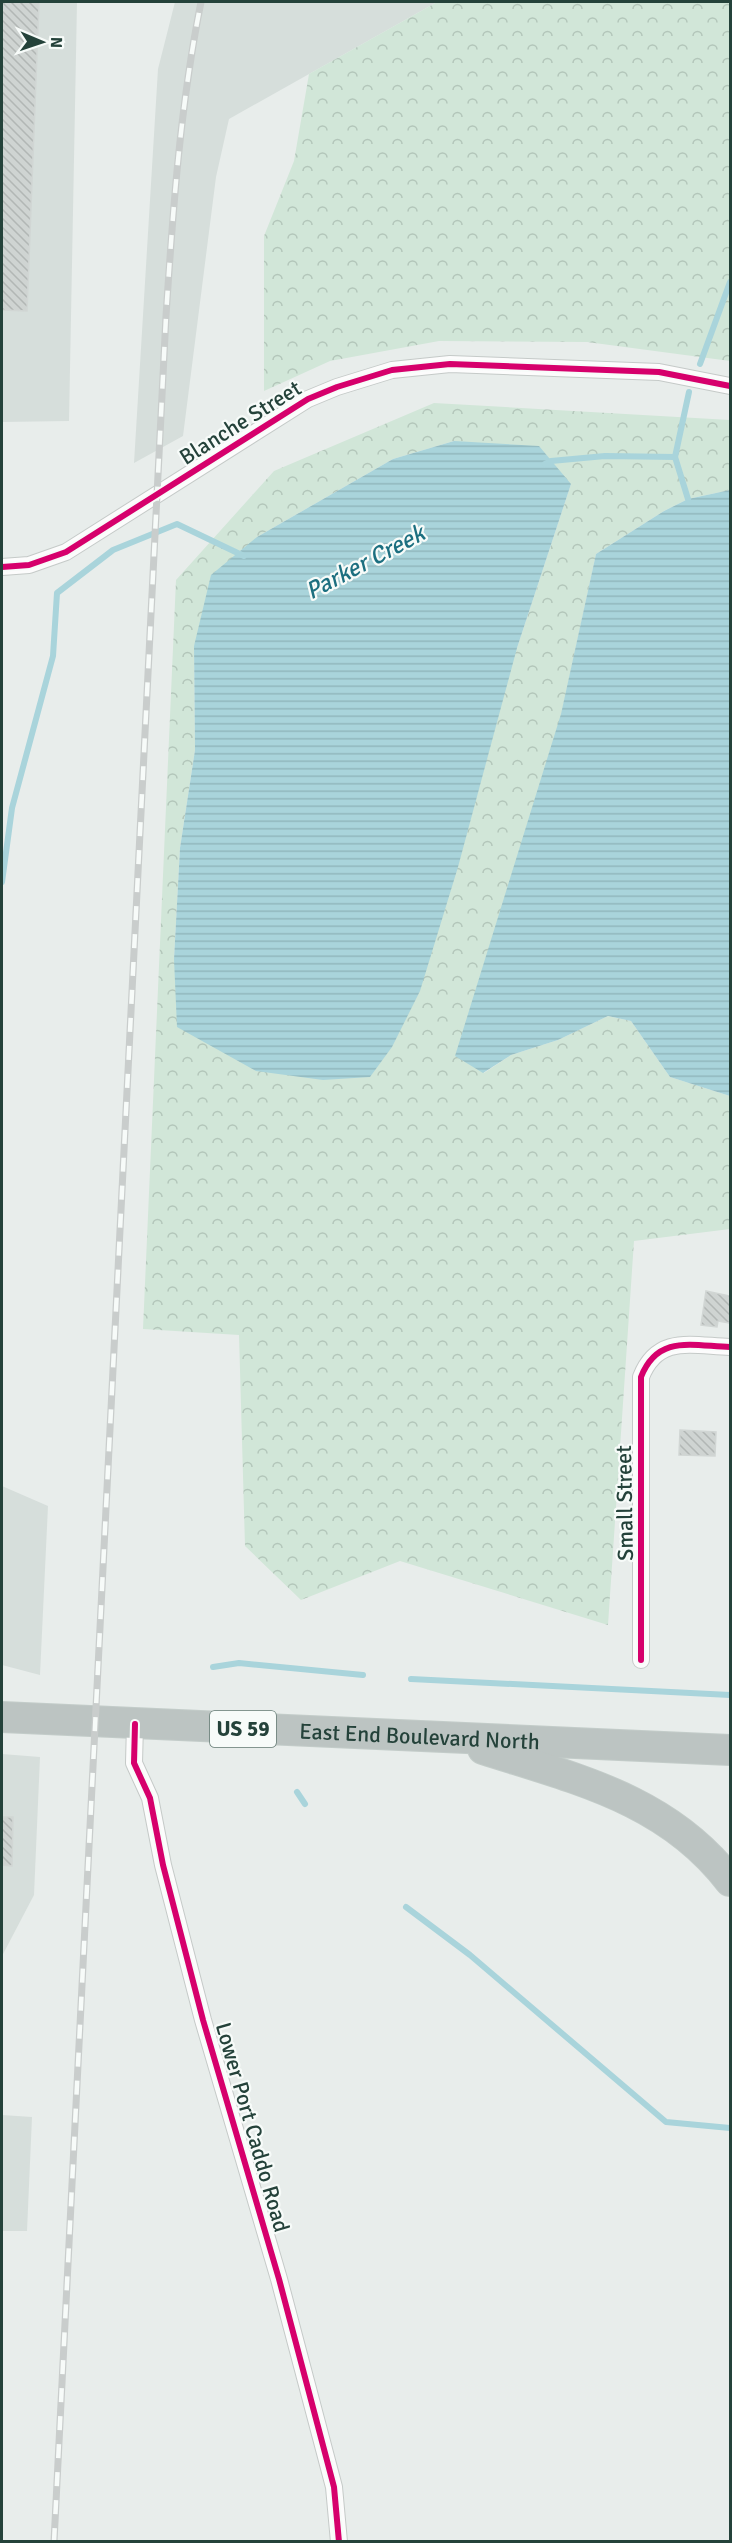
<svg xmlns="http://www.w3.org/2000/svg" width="732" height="2543" font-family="Signika,sans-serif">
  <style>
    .built { fill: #d6dedb }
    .forest { fill: url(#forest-crowns); fill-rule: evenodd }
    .water { fill: url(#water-rules) }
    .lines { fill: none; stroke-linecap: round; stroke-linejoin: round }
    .stream { stroke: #a9d4db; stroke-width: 6 }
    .building { fill: url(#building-back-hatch); stroke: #d1d6d4; stroke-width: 1.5 }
    .street-casing { stroke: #c5cac8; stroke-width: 18 }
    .highway-casing { stroke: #c3ccc9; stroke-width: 32 }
    .street { stroke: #fcfcfc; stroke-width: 16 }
    .highway { stroke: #bcc4c2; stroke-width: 30 }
    .rail-casing { stroke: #c9cdcc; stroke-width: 7 }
    .rail { stroke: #f7fbf9; stroke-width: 4.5; stroke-dasharray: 14; stroke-linecap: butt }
    .cycleway-casing { stroke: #f7fbf9; stroke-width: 10 }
    .cycleway { stroke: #d6006c; stroke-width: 6 }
    .labels { text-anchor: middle; stroke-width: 4.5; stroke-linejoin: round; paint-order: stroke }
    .shield { fill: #f7fbf9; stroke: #637a73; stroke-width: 1.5 }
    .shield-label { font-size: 21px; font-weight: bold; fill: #24423a }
    .street-label { font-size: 22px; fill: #24423a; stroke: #f7fbf9 }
    .water-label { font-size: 24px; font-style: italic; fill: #1c6f80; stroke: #f7fbf9 }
  </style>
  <defs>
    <pattern id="forest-crowns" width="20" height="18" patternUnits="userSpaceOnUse" patternTransform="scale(1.5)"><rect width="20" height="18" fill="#d1e6d8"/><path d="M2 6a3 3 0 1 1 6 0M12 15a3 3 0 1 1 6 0" fill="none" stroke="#b3c6ba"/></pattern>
    <pattern id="water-rules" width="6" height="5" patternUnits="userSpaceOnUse" patternTransform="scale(1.5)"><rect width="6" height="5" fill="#a9d4db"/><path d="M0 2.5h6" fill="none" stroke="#91b7bd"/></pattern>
    <pattern id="building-back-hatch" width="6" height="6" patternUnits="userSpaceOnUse" patternTransform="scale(1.5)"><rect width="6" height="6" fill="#cfd4d2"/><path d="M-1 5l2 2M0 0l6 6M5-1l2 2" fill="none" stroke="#b2b7b5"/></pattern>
  </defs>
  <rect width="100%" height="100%" fill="#e8edeb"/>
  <!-- built -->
  <g class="built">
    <polygon points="2,2 77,2 69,421 2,422"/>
    <polygon points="175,2 437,2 229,119 216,177 183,436 134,463 158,69"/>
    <polygon points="2,1486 48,1506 40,1675 2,1665"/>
    <polygon points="2,1754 40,1757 34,1895 2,1956"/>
    <polygon points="2,2115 32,2117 27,2231 2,2231"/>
  </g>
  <!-- forest -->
  <g class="forest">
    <polygon points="437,2 730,2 730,361 587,342 439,341 330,361 264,391 264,236 294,161 309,74"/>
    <path d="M434,403L730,420V490L688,499L664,511L596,554L484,1073L511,1055L558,1040L608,1016L631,1021L670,1077L730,1096V1229L634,1241L608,1625L400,1561L301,1600L245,1546L239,1335L143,1329L176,580L274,471ZM454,441L571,484L517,648L174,959L180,848L195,750L194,646L257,537L393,459Z"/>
  </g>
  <!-- water -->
  <g class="water">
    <polygon points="454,441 539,446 571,484 517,648 458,867 420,991 392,1047 370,1077 323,1080 256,1071 177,1027 174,959 180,848 195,750 194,646 211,575 257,537 393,459"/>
    <polygon points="730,490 730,1096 670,1077 631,1021 608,1016 558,1040 511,1055 483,1073 455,1056 561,714 596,554 664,511 688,499"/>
  </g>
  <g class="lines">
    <!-- stream -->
    <g class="stream">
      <polyline points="700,364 730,282"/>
      <polyline points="675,457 688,499"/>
      <polyline points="545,464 551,461 605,456 675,457 689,392"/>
      <polyline points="2,882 12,808 53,656 57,593 113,550 177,524 244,556"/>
      <polyline points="213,1667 239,1663 363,1675"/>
      <polyline points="411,1679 730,1695"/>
      <polyline points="297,1792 305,1804"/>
      <polyline points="406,1907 470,1955 666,2122 730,2128"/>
    </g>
  </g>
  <!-- building -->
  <g class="building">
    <polygon points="2,2 39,2 27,311 2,310"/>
    <polygon points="706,1291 730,1296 730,1323 718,1321 717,1327 701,1325"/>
    <polygon points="680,1430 716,1432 715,1456 679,1455"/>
    <polygon points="2,1817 13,1817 12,1866 2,1865"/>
  </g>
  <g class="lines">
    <defs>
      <g id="street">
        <polyline points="2,567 29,565 66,552 308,399 337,387 392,370 450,364 659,372 730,386"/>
        <path d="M641,1660V1377C658,1334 693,1346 730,1347"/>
        <polyline points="135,1724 134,1763 150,1798 163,1865 203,2020 279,2279 334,2487 339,2542"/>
      </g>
      <g id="highway">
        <path id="s1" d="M2,1717L730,1750"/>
        <path d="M483,1749C576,1779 667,1799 730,1881"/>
      </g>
    </defs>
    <!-- street casing -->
    <use href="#street" class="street-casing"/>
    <!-- highway casing -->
    <use href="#highway" class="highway-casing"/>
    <!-- street -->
    <use href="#street" class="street"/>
    <!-- highway -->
    <use href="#highway" class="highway"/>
    <defs>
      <path id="rail" d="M54,2542L166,316C173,209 180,107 201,2"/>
    </defs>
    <!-- rail casing -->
    <use href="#rail" class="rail-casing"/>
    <!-- rail -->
    <use href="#rail" class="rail"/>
    <defs>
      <g id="cycleway">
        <polyline points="2,567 29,565 66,552 308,399 337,387 392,370 450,364 659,372 730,386"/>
        <path d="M641,1660V1377C658,1334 693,1346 730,1347"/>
        <polyline points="135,1724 134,1763 150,1798 163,1865 203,2020 279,2279 334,2487 339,2542"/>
      </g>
    </defs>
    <!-- cycleway casing -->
    <use href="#cycleway" class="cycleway-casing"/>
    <!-- cycleway -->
    <use href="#cycleway" class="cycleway"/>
  </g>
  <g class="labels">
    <!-- shield labels -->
    <rect class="shield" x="210" y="1711" width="66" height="36" rx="4.5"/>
    <g class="shield-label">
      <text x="243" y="1736">US 59</text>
    </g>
    <!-- street labels -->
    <g class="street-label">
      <text transform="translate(240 422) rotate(-32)" y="8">Blanche Street</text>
      <text transform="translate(624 1503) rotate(-91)" y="8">Small Street</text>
      <text dy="8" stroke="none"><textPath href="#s1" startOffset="418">East End Boulevard North</textPath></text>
      <text transform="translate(253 2127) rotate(74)" y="8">Lower Port Caddo Road</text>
    </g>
    <!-- water labels -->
    <g class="water-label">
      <text transform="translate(365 562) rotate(-28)" y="8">Parker Creek</text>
    </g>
  </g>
  <!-- border -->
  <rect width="732" height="2543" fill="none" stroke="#24423a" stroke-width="6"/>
  <!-- north arrow -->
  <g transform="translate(42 42) rotate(92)" stroke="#f7fbf9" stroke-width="4.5" paint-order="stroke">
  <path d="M0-4.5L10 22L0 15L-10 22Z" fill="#24423a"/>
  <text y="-9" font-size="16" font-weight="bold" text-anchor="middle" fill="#24423a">N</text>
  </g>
</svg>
